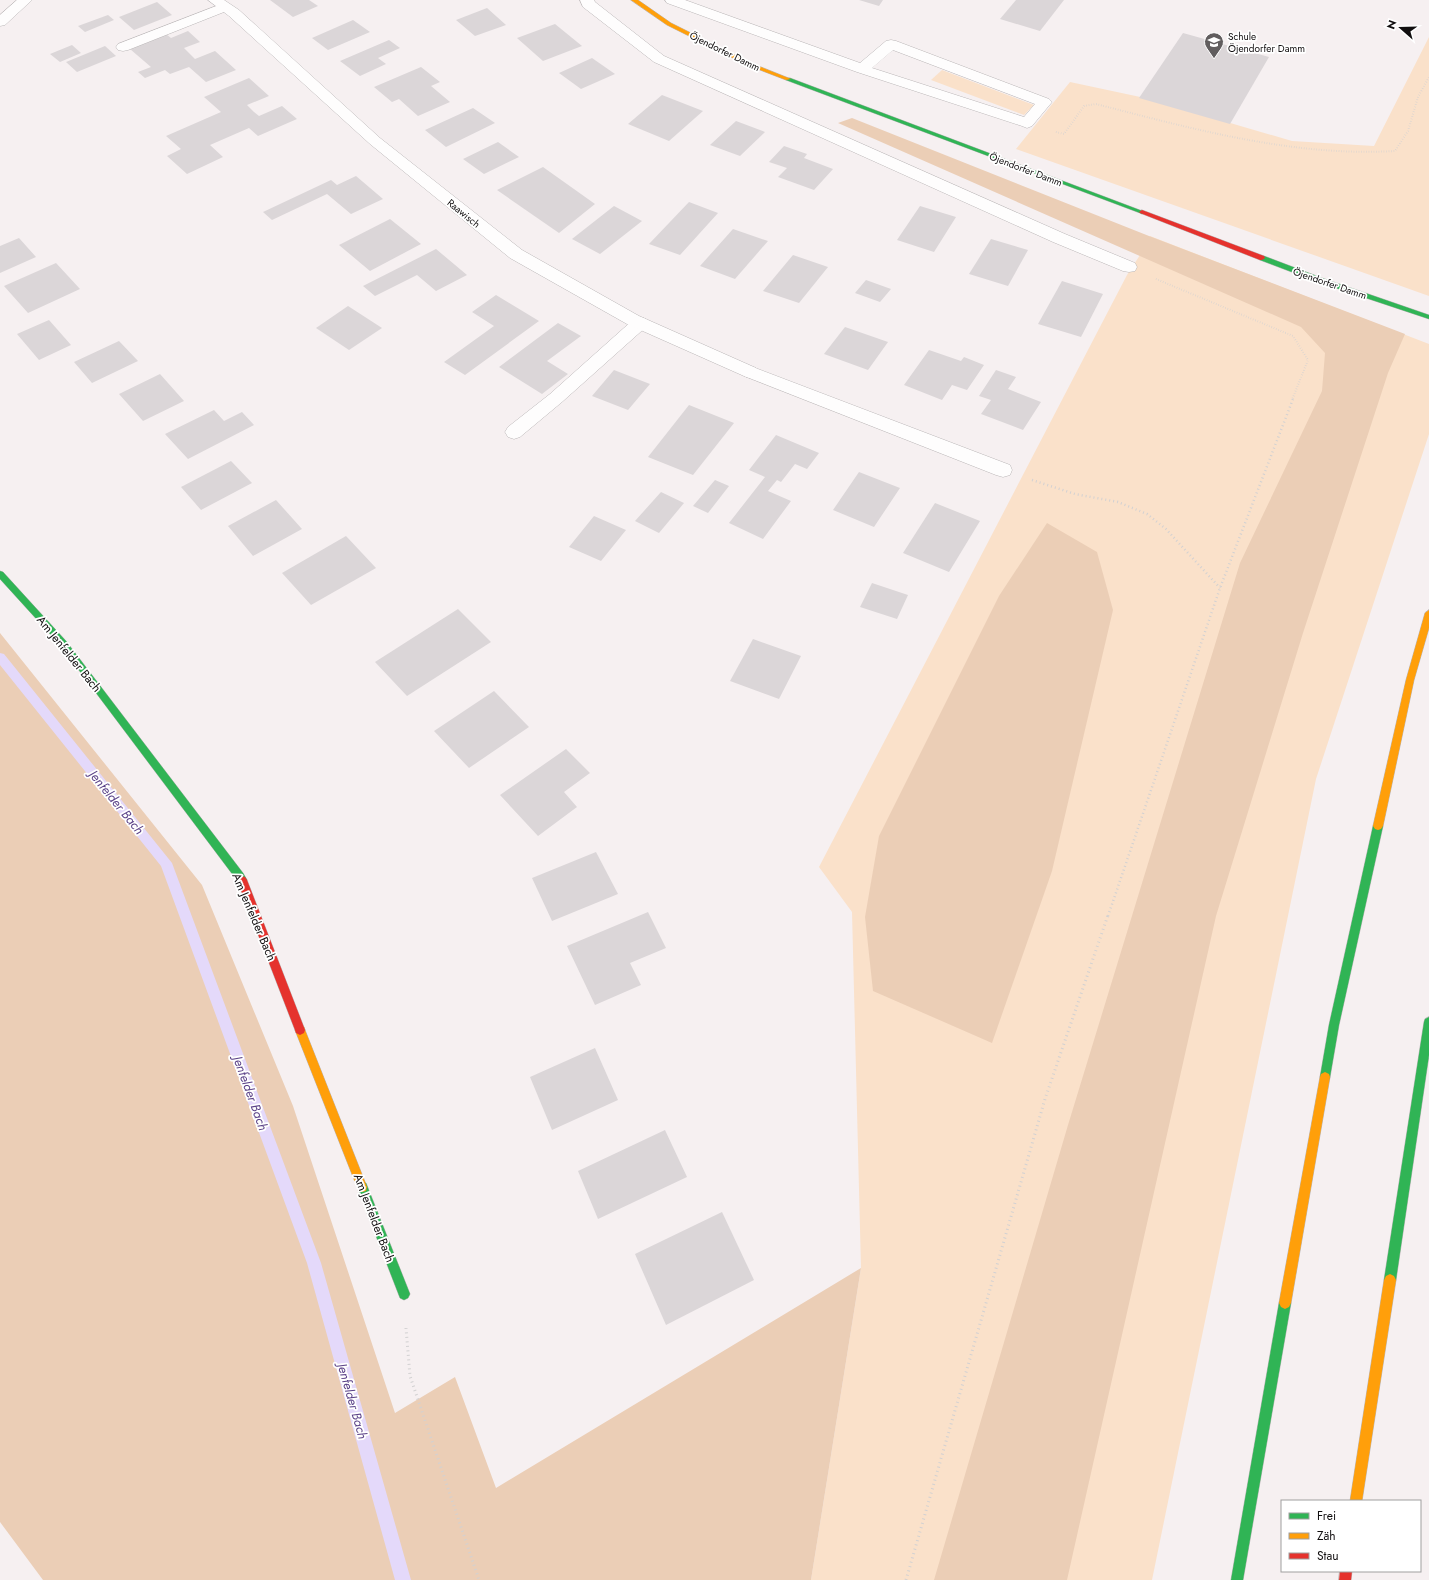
<svg xmlns="http://www.w3.org/2000/svg" width="1429" height="1580" font-family="Jost,sans-serif">
  <style>
    .green { fill: #fae1ca }
    .forest { fill: #ebceb6 }
    .lines { fill: none; stroke-linecap: round; stroke-linejoin: round }
    .stream { fill: #e4d9fa; fill-rule: evenodd }
    .building { fill: #dbd6d8 }
    .lane-casing { stroke: #bab6b7; stroke-width: 1 }
    .street-casing { stroke: #bab6b7; stroke-width: 1 }
    .fast-casing { stroke: #bab6b7; stroke-width: 1 }
    .slow-casing { stroke: #bab6b7; stroke-width: 1 }
    .jam-casing { stroke: #bab6b7; stroke-width: 1 }
    .path-far2 { stroke: #d2d1d2; stroke-width: 2; stroke-dasharray: 0.5 2; stroke-linecap: butt }
    .path-far1 { stroke: #d2d1d2; stroke-width: 2.5; stroke-dasharray: 1 3; stroke-linecap: butt }
    .path { stroke: #d2d1d2; stroke-width: 3; stroke-dasharray: 1 3.5; stroke-linecap: butt }
    .lane { fill: #fefdfd; fill-rule: evenodd }
    .street { fill: #fefdfd; fill-rule: evenodd }
    .fast { fill: #30b455; fill-rule: evenodd }
    .slow { fill: #ff9f0a; fill-rule: evenodd }
    .jam { fill: #e5322d; fill-rule: evenodd }
    .labels { text-anchor: middle; stroke-width: 3.5; stroke-linejoin: round; paint-order: stroke }
    .far-poi-label { font-size: 10px; fill: #110e0f; stroke: #fff; text-anchor: start }
    .far-street-label { font-size: 10px; fill: #110e0f; stroke: #fff }
    .street-label { font-size: 12px; fill: #110e0f; stroke: #fff }
    .water-label { font-size: 13px; font-style: italic; fill: #5b4288; stroke: #fff }
  </style>
  <rect width="100%" height="100%" fill="#f6f0f1"/>
  <!-- green -->
  <g class="green">
    <polygon points="1429,37 1429,296 1016,149 1070,82 1145,98 1292,141 1374,146"/>
    <polygon points="942,70 1034,105 1024,115 931,80"/>
    <polygon points="1150,236 1429,344 1429,434 1316,779 1152,1580 811,1580 861,1268 852,912 819,867 1127,275 1140,255"/>
  </g>
  <!-- forest -->
  <g class="forest">
    <polygon points="852,118 1149,236 1405,334 1388,373 1303,633 1216,916 1067,1580 934,1580 1068,1125 1240,563 1322,391 1325,353 1301,327 838,123"/>
    <polygon points="1047,523 1097,552 1113,610 1052,871 992,1043 873,991 865,917 879,836 999,596"/>
    <polygon points="0,633 202,885 293,1106 395,1413 455,1377 496,1488 861,1268 811,1580 43,1580 0,1522"/>
  </g>
  <g class="lines">
    <!-- stream -->
    <polygon class="stream" points="0,653 4,654 172,863 321,1263 411,1580 395,1580 307,1263 161,866 0,665"/>
  </g>
  <!-- building -->
  <g class="building">
    <polygon points="270,0 309,0 318,6 293,17"/>
    <polygon points="859,0 883,0 879,6"/>
    <polygon points="1016,0 1064,0 1040,31 1000,19"/>
    <polygon points="157,2 172,15 134,30 119,17"/>
    <polygon points="487,8 506,25 475,36 456,20"/>
    <polygon points="108,15 114,20 85,32 78,26"/>
    <polygon points="353,20 370,32 328,50 312,38"/>
    <polygon points="555,24 582,46 543,61 517,38"/>
    <polygon points="188,31 200,42 184,48 195,59 215,51 236,70 206,82 189,67 170,74 165,70 145,78 138,72 151,67 130,49 166,34 171,38"/>
    <polygon points="1183,33 1269,57 1230,124 1139,98"/>
    <polygon points="389,40 400,48 378,58 386,64 360,76 340,61"/>
    <polygon points="72,45 81,53 60,62 50,54"/>
    <polygon points="105,46 116,56 77,72 66,62"/>
    <polygon points="592,58 615,74 581,89 559,73"/>
    <polygon points="421,67 440,82 431,86 450,102 418,116 399,99 392,102 374,87"/>
    <polygon points="249,78 269,96 247,105 254,112 259,116 282,106 297,119 258,136 249,128 210,145 223,157 187,174 167,156 181,149 166,136 221,112 204,97"/>
    <polygon points="662,95 703,111 669,141 628,124"/>
    <polygon points="473,108 495,123 446,147 425,130"/>
    <polygon points="736,121 765,132 740,156 710,145"/>
    <polygon points="498,142 519,157 484,174 463,159"/>
    <polygon points="784,146 807,154 804,158 833,169 814,190 778,177 787,168 769,162"/>
    <polygon points="543,167 595,204 559,233 497,190"/>
    <polygon points="356,176 383,199 351,214 327,194 272,220 263,212 331,180 337,185"/>
    <polygon points="689,202 718,213 680,255 649,244"/>
    <polygon points="614,206 642,221 600,254 572,239"/>
    <polygon points="920,206 956,217 934,252 897,240"/>
    <polygon points="390,219 421,244 370,271 339,245"/>
    <polygon points="733,229 768,241 735,279 700,266"/>
    <polygon points="19,238 36,257 0,273 0,246"/>
    <polygon points="991,239 1028,250 1008,286 969,274"/>
    <polygon points="436,249 467,275 436,291 417,275 375,296 363,286"/>
    <polygon points="793,255 828,267 799,303 763,291"/>
    <polygon points="56,263 80,289 28,313 4,286"/>
    <polygon points="866,280 891,289 880,302 855,293"/>
    <polygon points="1062,281 1103,294 1081,337 1038,324"/>
    <polygon points="496,295 539,321 465,375 444,362 494,326 472,312"/>
    <polygon points="348,306 382,328 349,350 316,328"/>
    <polygon points="49,320 71,345 39,360 17,334"/>
    <polygon points="558,323 581,336 547,361 568,374 542,394 499,367"/>
    <polygon points="845,327 888,342 868,370 824,354"/>
    <polygon points="119,341 138,361 92,383 74,362"/>
    <polygon points="929,350 961,361 964,357 984,365 967,390 952,385 942,400 904,385"/>
    <polygon points="614,370 650,384 628,410 592,396"/>
    <polygon points="996,370 1016,377 1008,389 1041,402 1023,430 981,414 991,400 979,396"/>
    <polygon points="160,374 184,401 143,421 119,394"/>
    <polygon points="689,405 734,423 693,475 648,457"/>
    <polygon points="214,410 224,421 242,412 254,425 188,459 165,434"/>
    <polygon points="776,435 819,453 807,469 795,464 781,482 777,480 768,491 791,501 763,539 729,523 765,477 749,470"/>
    <polygon points="231,461 252,483 201,510 181,487"/>
    <polygon points="859,472 900,488 874,527 833,510"/>
    <polygon points="715,480 729,486 708,513 693,506"/>
    <polygon points="661,492 684,503 659,533 635,521"/>
    <polygon points="276,500 302,529 253,556 228,526"/>
    <polygon points="935,503 980,521 949,572 903,553"/>
    <polygon points="594,516 626,530 601,561 569,547"/>
    <polygon points="346,536 376,568 311,605 282,573"/>
    <polygon points="872,583 908,595 897,619 860,607"/>
    <polygon points="458,609 491,642 407,696 375,662"/>
    <polygon points="753,639 801,656 779,699 730,681"/>
    <polygon points="494,691 529,727 469,768 434,731"/>
    <polygon points="566,749 590,773 564,792 577,807 538,836 500,795"/>
    <polygon points="596,852 618,894 552,921 532,878"/>
    <polygon points="648,912 666,948 630,963 641,985 595,1005 567,946"/>
    <polygon points="595,1048 618,1100 552,1130 530,1077"/>
    <polygon points="665,1130 687,1177 598,1219 578,1171"/>
    <polygon points="722,1212 754,1280 666,1325 635,1254"/>
  </g>
  <g class="lines">
    <defs>
      <g id="lane">
        <path d="M665,0H685L860,63L886,41L891,40L896,41L1049,99L1052,102L1032,126L1027,128L1022,126L857,72L667,3ZM893,50L1035,104L1024,117L872,68Z"/>
        <polygon points="224,3 229,4 231,7 229,10 128,50 123,51 118,50 116,47 118,44"/>
        <polygon points="640,317 646,319 649,323 646,327 562,402 520,437 514,439 508,437 505,432 508,427 550,394 634,319"/>
        <polygon points="750,366 1010,465 1012,470 1010,475 1003,477 996,475 744,376 741,372 744,368"/>
      </g>
      <g id="street">
        <polygon points="17,0 32,0 5,25 0,26 0,15"/>
        <polygon points="208,0 224,0 239,10 380,138 522,250 639,316 756,368 759,372 756,376 750,378 744,376 627,324 510,258 370,144 229,16"/>
        <polygon points="580,0 594,0 595,2 664,56 1065,234 1135,263 1137,267 1135,271 1129,272 1123,271 1053,242 654,62 583,7"/>
      </g>
      <g id="fast">
        <polygon points="786,78 790,78 1145,212 1142,214 1140,213 786,80"/>
        <polygon points="1260,256 1264,256 1322,278 1429,315 1429,319 1318,282 1260,260"/>
        <polygon points="0,571 3,572 66,641 243,873 247,880 245,883 242,884 239,883 60,645 0,579"/>
        <polygon points="1378,822 1381,823 1383,826 1339,1025 1330,1077 1329,1080 1325,1082 1321,1080 1320,1077 1329,1025 1373,826 1375,823"/>
        <polygon points="1429,1017 1429,1055 1396,1280 1394,1284 1390,1286 1386,1284 1384,1280 1424,1022 1425,1019"/>
        <polygon points="362,1182 366,1183 410,1294 408,1298 404,1300 400,1298 357,1187 358,1183"/>
        <polygon points="1285,1297 1289,1299 1291,1303 1243,1580 1231,1580 1279,1303 1281,1299"/>
      </g>
      <g id="slow">
        <polygon points="631,0 638,0 671,23 751,63 791,79 786,80 747,65 667,25"/>
        <polygon points="1429,610 1429,628 1414,680 1383,826 1381,829 1378,830 1375,829 1373,826 1406,680 1425,613"/>
        <polygon points="300,1025 304,1027 305,1030 367,1187 366,1191 362,1192 358,1191 357,1187 295,1030 296,1027"/>
        <polygon points="1325,1072 1329,1074 1330,1077 1291,1303 1289,1307 1285,1309 1281,1307 1279,1303 1320,1077 1321,1074"/>
        <polygon points="1390,1274 1394,1276 1396,1280 1362,1501 1350,1501 1384,1280 1386,1276"/>
      </g>
      <g id="jam">
        <polygon points="1142,210 1264,256 1265,258 1262,260 1260,260 1140,213 1139,212"/>
        <polygon points="242,876 245,877 247,880 305,1030 304,1033 300,1035 296,1033 295,1030 237,880 239,877"/>
        <polygon points="1340,1571 1352,1571 1351,1580 1339,1580"/>
      </g>
    </defs>
    <!-- lane casing -->
    <use href="#lane" class="lane-casing"/>
    <!-- street casing -->
    <use href="#street" class="street-casing"/>
    <!-- fast casing -->
    <use href="#fast" class="fast-casing"/>
    <!-- slow casing -->
    <use href="#slow" class="slow-casing"/>
    <!-- jam casing -->
    <use href="#jam" class="jam-casing"/>
    <!-- path-far2 -->
    <g class="path-far2">
      <path d="M1056,132L1064,134L1084,106L1096,104C1193,129 1294,157 1395,151L1408,131L1418,97L1429,77"/>
      <polyline points="1156,279 1293,336 1308,360 1292,400"/>
    </g>
    <!-- path-far1 -->
    <g class="path-far1">
      <polyline points="1032,480 1075,494 1118,502 1147,514 1166,529 1220,588"/>
      <polyline points="1108,916 1220,588 1293,399"/>
    </g>
    <!-- path -->
    <g class="path">
      <polyline points="406,1328 410,1376 479,1580"/>
      <polyline points="906,1580 1045,1099 1108,915"/>
    </g>
    <!-- lane -->
    <use href="#lane" class="lane"/>
    <!-- street -->
    <use href="#street" class="street"/>
    <!-- fast -->
    <use href="#fast" class="fast"/>
    <!-- slow -->
    <use href="#slow" class="slow"/>
    <!-- jam -->
    <use href="#jam" class="jam"/>
  </g>
  <!-- icons -->
  <defs>
    <symbol id="school-pin" viewBox="-11 -11 22 30"><path d="M0 17L-7.5 6A9.5 9.5 0 1 1 7.5 6Z" fill="#615d5e" stroke="#fff"/><path d="M0-5L7-2L0 1L-7-2ZM-4 1L0 2.5L4 1V4Q0 6-4 4Z" fill="#fff"/></symbol>
  </defs>
  <g fill-rule="evenodd">
    <use href="#school-pin" x="1203" y="31" width="22" height="30"/>
  </g>
  <g class="labels">
    <!-- far-poi labels -->
    <g class="far-poi-label">
      <text x="1228" y="40">Schule<tspan x="1228" dy="12">Öjendorfer Damm</tspan></text>
    </g>
    <!-- far-street labels -->
    <g class="far-street-label">
      <text transform="translate(725 51) rotate(26)" y="4">Öjendorfer Damm</text>
      <text transform="translate(1026 169) rotate(21)" y="4">Öjendorfer Damm</text>
      <text transform="translate(464 213) rotate(39)" y="4">Raawisch</text>
      <text transform="translate(1330 283) rotate(19)" y="4">Öjendorfer Damm</text>
    </g>
    <!-- street labels -->
    <g class="street-label">
      <text transform="translate(69 654) rotate(51)" y="4">Am Jenfelder Bach</text>
      <text transform="translate(254 917) rotate(67)" y="4">Am Jenfelder Bach</text>
      <text transform="translate(374 1218) rotate(69)" y="4">Am Jenfelder Bach</text>
    </g>
    <!-- water labels -->
    <g class="water-label">
      <text transform="translate(117 802) rotate(51)" y="5">Jenfelder Bach</text>
      <text transform="translate(251 1093) rotate(70)" y="5">Jenfelder Bach</text>
      <text transform="translate(353 1401) rotate(74)" y="5">Jenfelder Bach</text>
    </g>
  </g>
  <!-- legend -->
  <rect x="1281" y="1500" width="140" height="72" fill="#ffffff" stroke="#a09f9f"/>
  <rect x="1289" y="1513" width="20" height="6" fill="#30b455" stroke="#a09f9f"/>
  <text x="1317" y="1520" font-size="12" fill="#110e0f">Frei</text>
  <rect x="1289" y="1533" width="20" height="6" fill="#ff9f0a" stroke="#a09f9f"/>
  <text x="1317" y="1540" font-size="12" fill="#110e0f">Zäh</text>
  <rect x="1289" y="1553" width="20" height="6" fill="#e5322d" stroke="#a09f9f"/>
  <text x="1317" y="1560" font-size="12" fill="#110e0f">Stau</text>
  <!-- north arrow -->
  <g transform="translate(1401 28) rotate(290)" stroke="#ffffff" stroke-width="3" paint-order="stroke">
  <path d="M0-3L7 15L0 10L-7 15Z" fill="#110e0f"/>
  <text y="-6" font-size="11" font-weight="bold" text-anchor="middle" fill="#110e0f">N</text>
  </g>
</svg>
